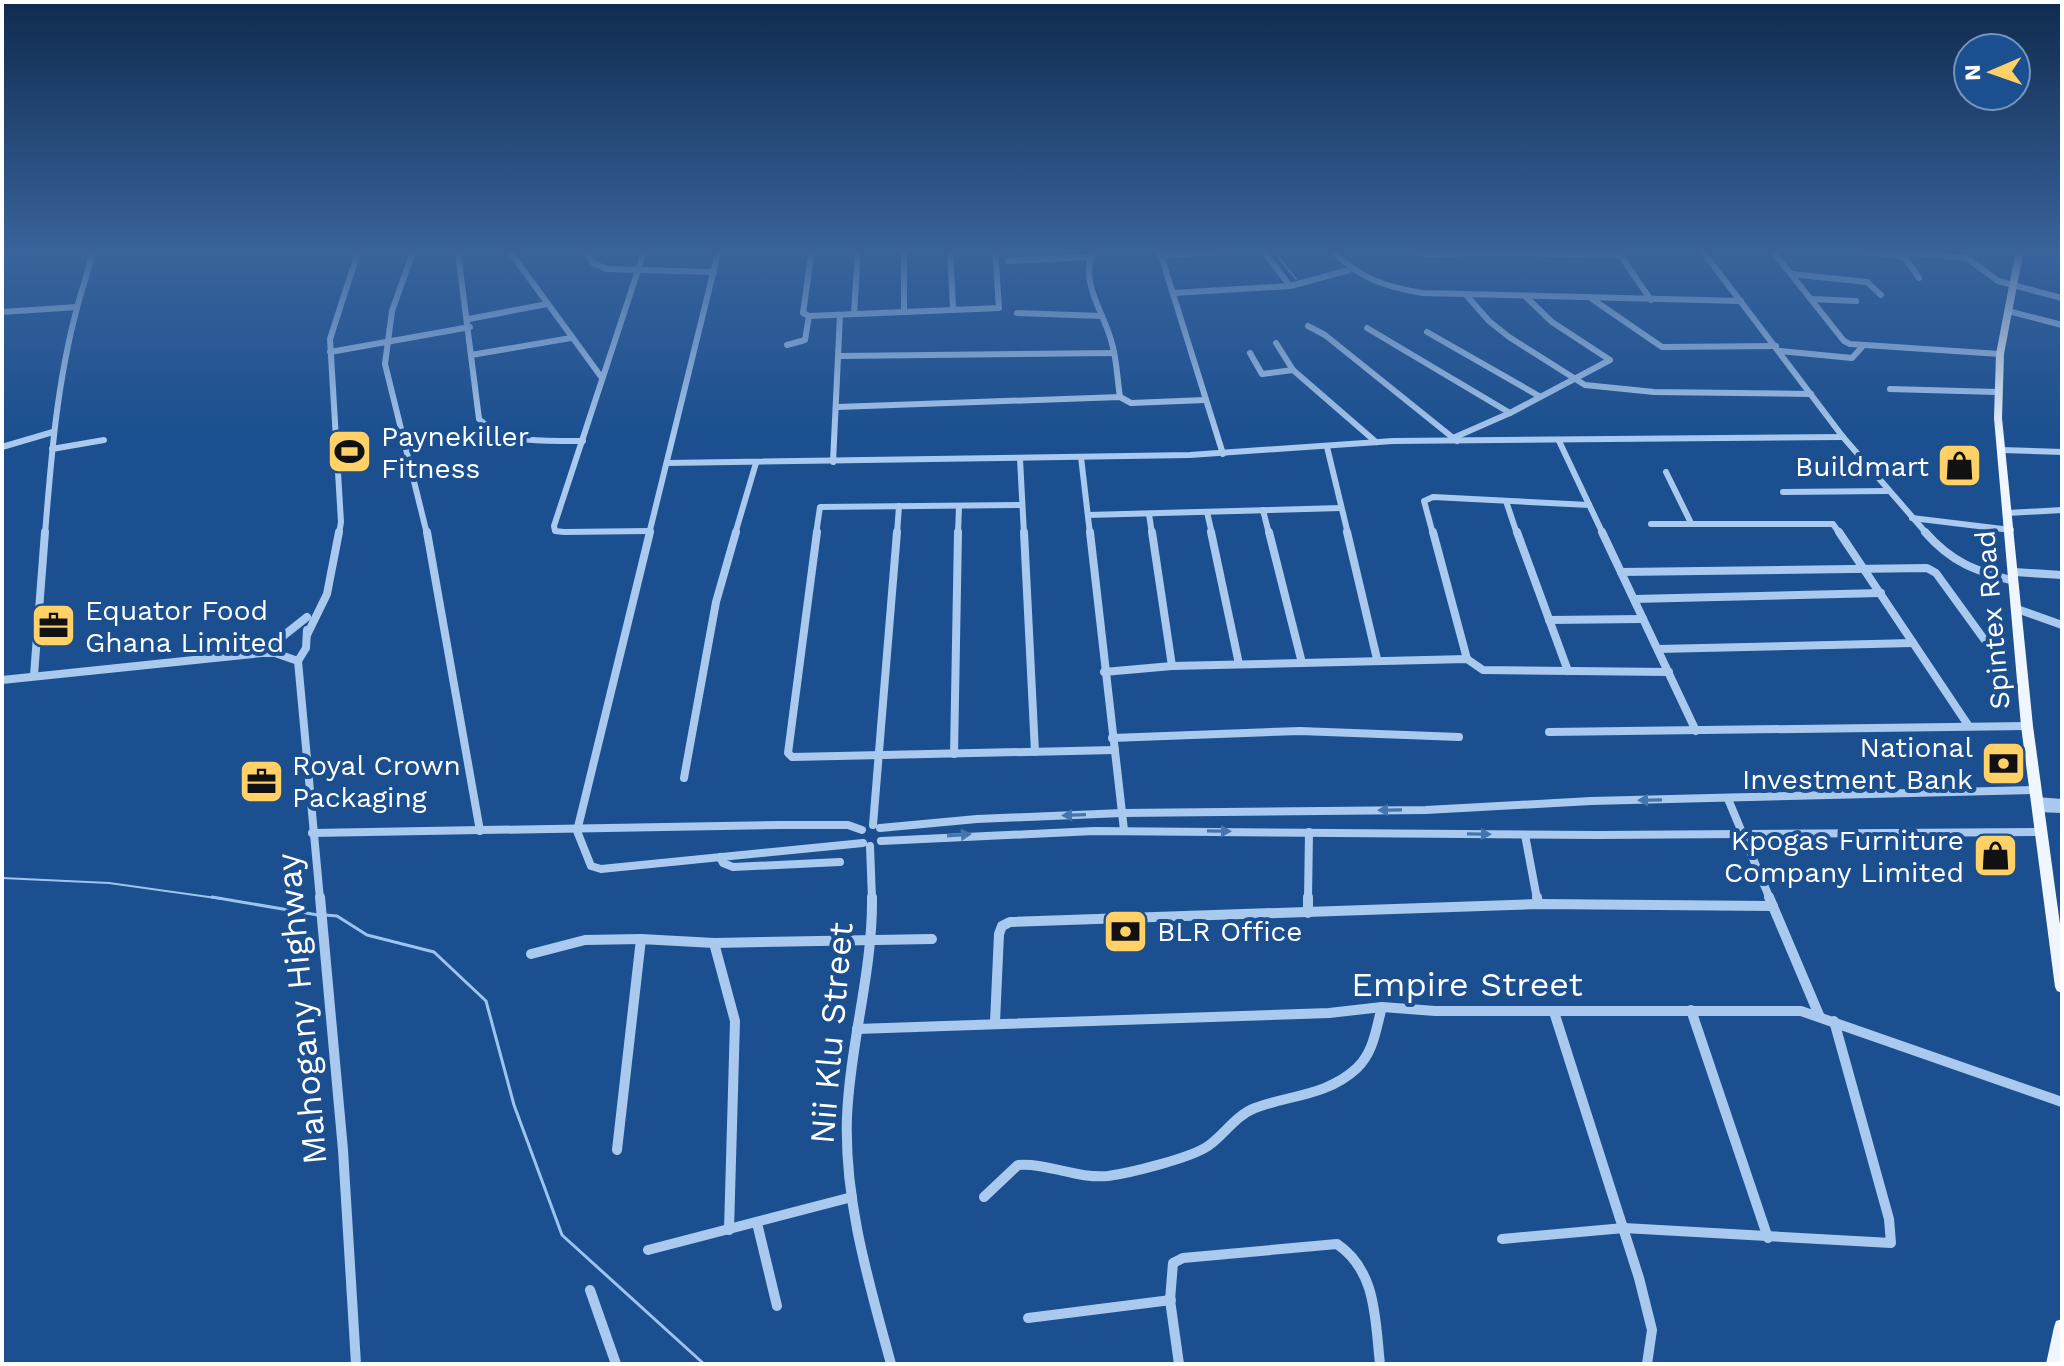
<svg xmlns="http://www.w3.org/2000/svg" width="2064" height="1366" font-family="'Work Sans',sans-serif">
  <style>
    .lines { fill: none; stroke-linecap: round; stroke-linejoin: round }
    .stream-far1 { stroke: #9cc4f0; stroke-width: 2 }
    .stream { stroke: #9cc4f0; stroke-width: 3 }
    .minor-far2 { stroke: #a9c9ee; stroke-width: 6 }
    .minor-far1 { stroke: #a9c9ee; stroke-width: 8 }
    .minor { stroke: #a9c9ee; stroke-width: 10 }
    .major { fill: #f0f6ff; fill-rule: evenodd }
    .oneway { fill: #4674ac }
    .labels { text-anchor: middle; stroke-width: 8; stroke-linejoin: round; paint-order: stroke }
    .poi-label { font-size: 28px; fill: #fff; stroke: #1b4f8f; text-anchor: start }
    .street-label { font-size: 28px; fill: #fff; stroke: #1b4f8f }
    .near-street-label { font-size: 34px; fill: #fff; stroke: #1b4f8f }
  </style>
  <rect width="100%" height="100%" fill="#1b4f8f"/>
  <g class="lines">
    <!-- stream-far1 -->
    <g class="stream-far1">
      <polyline points="1272,249 1296,279"/>
      <polyline points="2,878 109,883 223,899"/>
    </g>
    <!-- stream -->
    <g class="stream">
      <polyline points="212,897 318,915"/>
      <polyline points="325,915 337,916 367,935 434,952 486,1001 514,1105 562,1235 704,1364"/>
    </g>
    <!-- minor-far2 -->
    <g class="minor-far2">
      <polyline points="414,249 392,311 385,364 427,534"/>
      <path d="M470,249L458,253L479,419C506,446 548,440 583,441"/>
      <polyline points="508,249 602,378"/>
      <polyline points="583,249 593,263 607,269 714,272"/>
      <polyline points="645,249 554,526 555,531 564,532 650,531"/>
      <polyline points="812,249 803,313 809,316 999,308 995,249"/>
      <polyline points="904,249 904,310"/>
      <polyline points="950,249 953,308"/>
      <path d="M1094,249C1079,283 1102,308 1111,340C1117,358 1117,378 1120,397"/>
      <polyline points="1159,249 1223,454"/>
      <polyline points="1262,249 1290,286"/>
      <path d="M1331,249C1358,278 1385,287 1423,293L1741,301"/>
      <polyline points="1408,249 1429,255 1489,252 1621,256"/>
      <polyline points="1616,249 1651,300"/>
      <polyline points="1701,249 1843,437 1927,534"/>
      <polyline points="1771,249 1844,341 1850,344 2000,354"/>
      <polyline points="1845,249 1904,257"/>
      <polyline points="1900,252 1967,258 1998,281 2062,298"/>
      <polyline points="1901,252 1919,278"/>
      <polyline points="1161,256 1246,249"/>
      <polyline points="1008,261 1089,257"/>
      <polyline points="1791,274 1867,282 1881,295"/>
      <polyline points="1173,293 1290,286 1349,270"/>
      <polyline points="1467,296 1489,321 1509,337 1585,385 1654,392 1811,394"/>
      <polyline points="1592,299 1662,347 1776,346"/>
      <polyline points="1811,299 1856,301"/>
      <polyline points="2008,311 2062,325"/>
      <polyline points="2,312 77,307"/>
      <polyline points="1017,313 1102,316"/>
      <polyline points="854,314 858,249"/>
      <polyline points="469,319 547,304"/>
      <polyline points="1308,326 1325,335 1457,441"/>
      <polyline points="1367,328 1510,413"/>
      <polyline points="1427,332 1539,396"/>
      <polyline points="1276,343 1293,370"/>
      <polyline points="787,345 805,340 809,316"/>
      <polyline points="1780,351 1852,358 1862,347"/>
      <polyline points="330,352 470,327"/>
      <polyline points="1250,353 1262,374 1293,370 1376,442"/>
      <polyline points="471,355 571,338"/>
      <polyline points="839,356 1114,353"/>
      <polyline points="1890,389 1997,392"/>
      <polyline points="837,407 1120,397 1131,403 1205,400"/>
      <polyline points="1453,438 1510,413 1610,360 1552,322 1526,297"/>
      <polyline points="1559,441 1603,534"/>
      <polyline points="2,447 53,432"/>
      <polyline points="1327,447 1348,534"/>
      <polyline points="52,449 104,440"/>
      <polyline points="2001,450 2062,452"/>
      <polyline points="1081,457 1090,534"/>
      <polyline points="1020,459 1024,534"/>
      <polyline points="833,462 840,315"/>
      <polyline points="667,463 1190,455 1393,441 1843,437"/>
      <polyline points="1666,472 1691,523"/>
      <polyline points="1783,492 1887,491"/>
      <polyline points="1506,501 1517,534"/>
      <polyline points="1263,510 1269,534"/>
      <polyline points="1207,512 1212,534"/>
      <polyline points="2008,513 2062,510"/>
      <polyline points="1149,514 1152,534"/>
      <polyline points="1088,515 1341,508"/>
      <polyline points="1912,518 2011,530"/>
      <polyline points="1651,524 1833,524 1840,534"/>
      <path d="M45,534C51,459 57,382 77,308C82,288 89,270 93,249"/>
      <polyline points="339,534 341,522 330,339 359,249"/>
      <polyline points="649,534 719,249"/>
      <polyline points="735,534 756,463"/>
      <polyline points="816,534 820,507 1022,505"/>
      <polyline points="897,534 899,506"/>
      <polyline points="958,534 959,506"/>
      <polyline points="1433,534 1424,501 1433,497 1589,505"/>
    </g>
    <!-- minor-far1 -->
    <g class="minor-far1">
      <polyline points="427,532 480,831"/>
      <polyline points="650,532 577,831 591,866 601,869 863,843"/>
      <polyline points="817,532 788,753 792,757 1115,750"/>
      <polyline points="1024,532 1035,752"/>
      <polyline points="1090,532 1124,830"/>
      <polyline points="1152,532 1172,666"/>
      <polyline points="1211,532 1239,664"/>
      <polyline points="1269,532 1302,663"/>
      <polyline points="1347,532 1377,659"/>
      <polyline points="1433,532 1467,659"/>
      <polyline points="1517,532 1568,671"/>
      <polyline points="1602,532 1696,731"/>
      <polyline points="1839,532 1968,725"/>
      <path d="M1925,532C1952,563 1976,571 2014,581"/>
      <polyline points="1621,572 1927,568 1936,573 1989,646"/>
      <polyline points="2014,572 2062,575"/>
      <polyline points="1634,599 1881,593"/>
      <polyline points="2017,609 2062,625"/>
      <polyline points="1549,620 1643,619"/>
      <polyline points="307,635 327,594 339,532"/>
      <polyline points="1658,649 1913,643"/>
      <polyline points="263,652 307,617"/>
      <polyline points="298,661 306,648 307,630"/>
      <polyline points="1104,672 1172,666 1467,659 1483,670 1669,672"/>
      <polyline points="34,675 45,532"/>
      <polyline points="2,680 262,653 275,653 298,661 320,899"/>
      <polyline points="1549,732 2027,726"/>
      <polyline points="1112,738 1300,731 1459,737"/>
      <polyline points="954,754 958,532"/>
      <polyline points="684,778 716,602 736,532"/>
      <polyline points="1728,799 1770,899"/>
      <polyline points="2036,801 2062,803"/>
      <polyline points="2037,808 2062,809"/>
      <polyline points="873,825 897,532"/>
      <polyline points="880,828 977,819 1122,813 1426,810 1591,801 2034,790"/>
      <polyline points="312,833 781,825 848,825 862,830"/>
      <polyline points="1525,835 1537,899"/>
      <polyline points="881,841 1094,831 1597,835 2041,832"/>
      <polyline points="870,846 872,899"/>
      <polyline points="720,857 723,863 733,867 840,862"/>
      <polyline points="1308,899 1309,832"/>
    </g>
    <!-- minor -->
    <g class="minor">
      <polyline points="320,897 343,1150 356,1364"/>
      <path d="M872,897C873,971 850,1043 847,1117C844,1201 869,1283 891,1364"/>
      <polyline points="1537,897 1538,904"/>
      <polyline points="1769,897 1819,1015"/>
      <polyline points="1308,913 1308,897"/>
      <polyline points="714,943 735,1021 729,1230"/>
      <polyline points="531,954 585,940 641,939"/>
      <polyline points="1691,1010 1768,1238"/>
      <polyline points="1554,1012 1639,1278 1652,1330 1647,1364"/>
      <polyline points="995,1022 999,934 1002,926 1010,922 1538,904 1773,906"/>
      <polyline points="857,1029 1329,1013 1382,1007 1435,1011 1801,1011 2062,1102"/>
      <polyline points="617,1150 641,939 714,943 932,939"/>
      <path d="M984,1197L1018,1165C1049,1163 1077,1179 1108,1176C1130,1173 1191,1158 1208,1146C1224,1135 1236,1115 1255,1108C1289,1095 1327,1096 1357,1068C1374,1052 1376,1028 1382,1007"/>
      <polyline points="757,1223 777,1306"/>
      <polyline points="1502,1239 1624,1228 1891,1243 1889,1219 1834,1021"/>
      <polyline points="648,1250 852,1197"/>
      <polyline points="590,1290 616,1364"/>
      <polyline points="1028,1318 1171,1300"/>
      <path d="M1179,1364L1170,1300L1173,1263L1183,1258L1337,1244C1377,1271 1375,1320 1380,1364"/>
    </g>
    <!-- major -->
    <g class="major">
      <polygon points="2016,249 2024,249 2004,354 2002,418 2033,726 2062,939 2062,993 2057,991 2055,987 2021,726 1994,418 1996,354"/>
      <polygon points="2062,1319 2062,1364 2046,1364 2054,1327 2056,1321"/>
    </g>
  </g>
  <!-- one-way arrows -->
  <defs><path id="oneway-solid" d="M-6-.8H1V-3.2L6.5 0L1 3.2V.8H-6Z" transform="scale(2)"/></defs>
  <g class="oneway">
    <use href="#oneway-solid" transform="translate(1650 800) rotate(179)"/>
    <use href="#oneway-solid" transform="translate(1390 810) rotate(179)"/>
    <use href="#oneway-solid" transform="translate(1074 815) rotate(178)"/>
    <use href="#oneway-solid" transform="translate(1219 831) rotate(1)"/>
    <use href="#oneway-solid" transform="translate(1479 834) rotate(1)"/>
    <use href="#oneway-solid" transform="translate(959 835) rotate(-4)"/>
  </g>
  <!-- sky -->
  <linearGradient id="sky" x2="0" y2="1"><stop stop-color="#0f2b4f"/><stop offset="0.57" stop-color="#39639b"/><stop offset="1" stop-color="#39639b" stop-opacity="0"/></linearGradient>
  <rect width="2064" height="440" fill="url(#sky)"/>
  <!-- icons -->
  <defs>
    <symbol id="stadium-square" viewBox="-11 -11 22 22"><rect x="-9" y="-9" width="18" height="18" rx="4" fill="#ffd166" stroke="#1b4f8f"/><path d="M0-5a6.5 5 0 1 0 0 10a6.5 5 0 1 0 0-10ZM-3.5-1.8h7v3.6h-7Z" fill="#111"/></symbol>
    <symbol id="shop-square" viewBox="-11 -11 22 22"><rect x="-9" y="-9" width="18" height="18" rx="4" fill="#ffd166" stroke="#1b4f8f"/><path d="M-5-2.5h2.3a2.7 3.5 0 0 1 5.4 0H5L5.5 6h-11ZM-1.5-2.5h3a1.5 2.3 0 0 0-3 0Z" fill="#111"/></symbol>
    <symbol id="office-square" viewBox="-11 -11 22 22"><rect x="-9" y="-9" width="18" height="18" rx="4" fill="#ffd166" stroke="#1b4f8f"/><path d="M-6-3h4V-5.5h4V-3h4V5H-6ZM-1-4.5V-3h2v-1.5ZM-6 0V1H6V0Z" fill="#111"/></symbol>
    <symbol id="bank-square" viewBox="-11 -11 22 22"><rect x="-9" y="-9" width="18" height="18" rx="4" fill="#ffd166" stroke="#1b4f8f"/><path d="M-6-4H6V4H-6ZM0-2.3a2.3 2.3 0 1 0 0 4.6a2.3 2.3 0 1 0 0-4.6Z" fill="#111"/></symbol>
  </defs>
  <g fill-rule="evenodd">
    <use href="#stadium-square" x="324" y="426" width="51" height="51"/>
    <use href="#shop-square" x="1934" y="440" width="51" height="51"/>
    <use href="#office-square" x="28" y="600" width="51" height="51"/>
    <use href="#bank-square" x="1978" y="738" width="51" height="51"/>
    <use href="#office-square" x="236" y="756" width="51" height="51"/>
    <use href="#shop-square" x="1970" y="830" width="51" height="51"/>
    <use href="#bank-square" x="1100" y="906" width="51" height="51"/>
  </g>
  <g class="labels">
    <!-- poi labels -->
    <g class="poi-label">
      <text x="381" y="446">Paynekiller<tspan x="381" dy="32">Fitness</tspan></text>
      <text x="1929" y="476" text-anchor="end">Buildmart</text>
      <text x="85" y="620">Equator Food<tspan x="85" dy="32">Ghana Limited</tspan></text>
      <text x="1973" y="757" text-anchor="end">National<tspan x="1973" dy="32">Investment Bank</tspan></text>
      <text x="292" y="775">Royal Crown<tspan x="292" dy="32">Packaging</tspan></text>
      <text x="1964" y="850" text-anchor="end">Kpogas Furniture<tspan x="1964" dy="32">Company Limited</tspan></text>
      <text x="1157" y="941">BLR Office</text>
    </g>
    <!-- street labels -->
    <g class="street-label">
      <text transform="translate(1992 620) rotate(-95)" y="10">Spintex Road</text>
    </g>
    <!-- near-street labels -->
    <g class="near-street-label">
      <text x="1467" y="996">Empire Street</text>
      <text transform="translate(301 1009) rotate(-95)" y="12">Mahogany Highway</text>
      <text transform="translate(831 1033) rotate(-85)" y="12">Nii Klu Street</text>
    </g>
  </g>
  <!-- border -->
  <rect width="2064" height="1366" fill="none" stroke="#ffffff" stroke-width="8"/>
  <!-- north arrow -->
  <g transform="translate(1992 72) rotate(268)"><circle r="38" fill="#1b4f8f" stroke="#7695bc" stroke-width="2"/>
  <path d="M0-6L14 30L0 20L-14 30Z" fill="#ffd166"/>
  <text y="-12" font-size="22" font-weight="bold" text-anchor="middle" fill="#ffffff">N</text>
  </g>
</svg>
